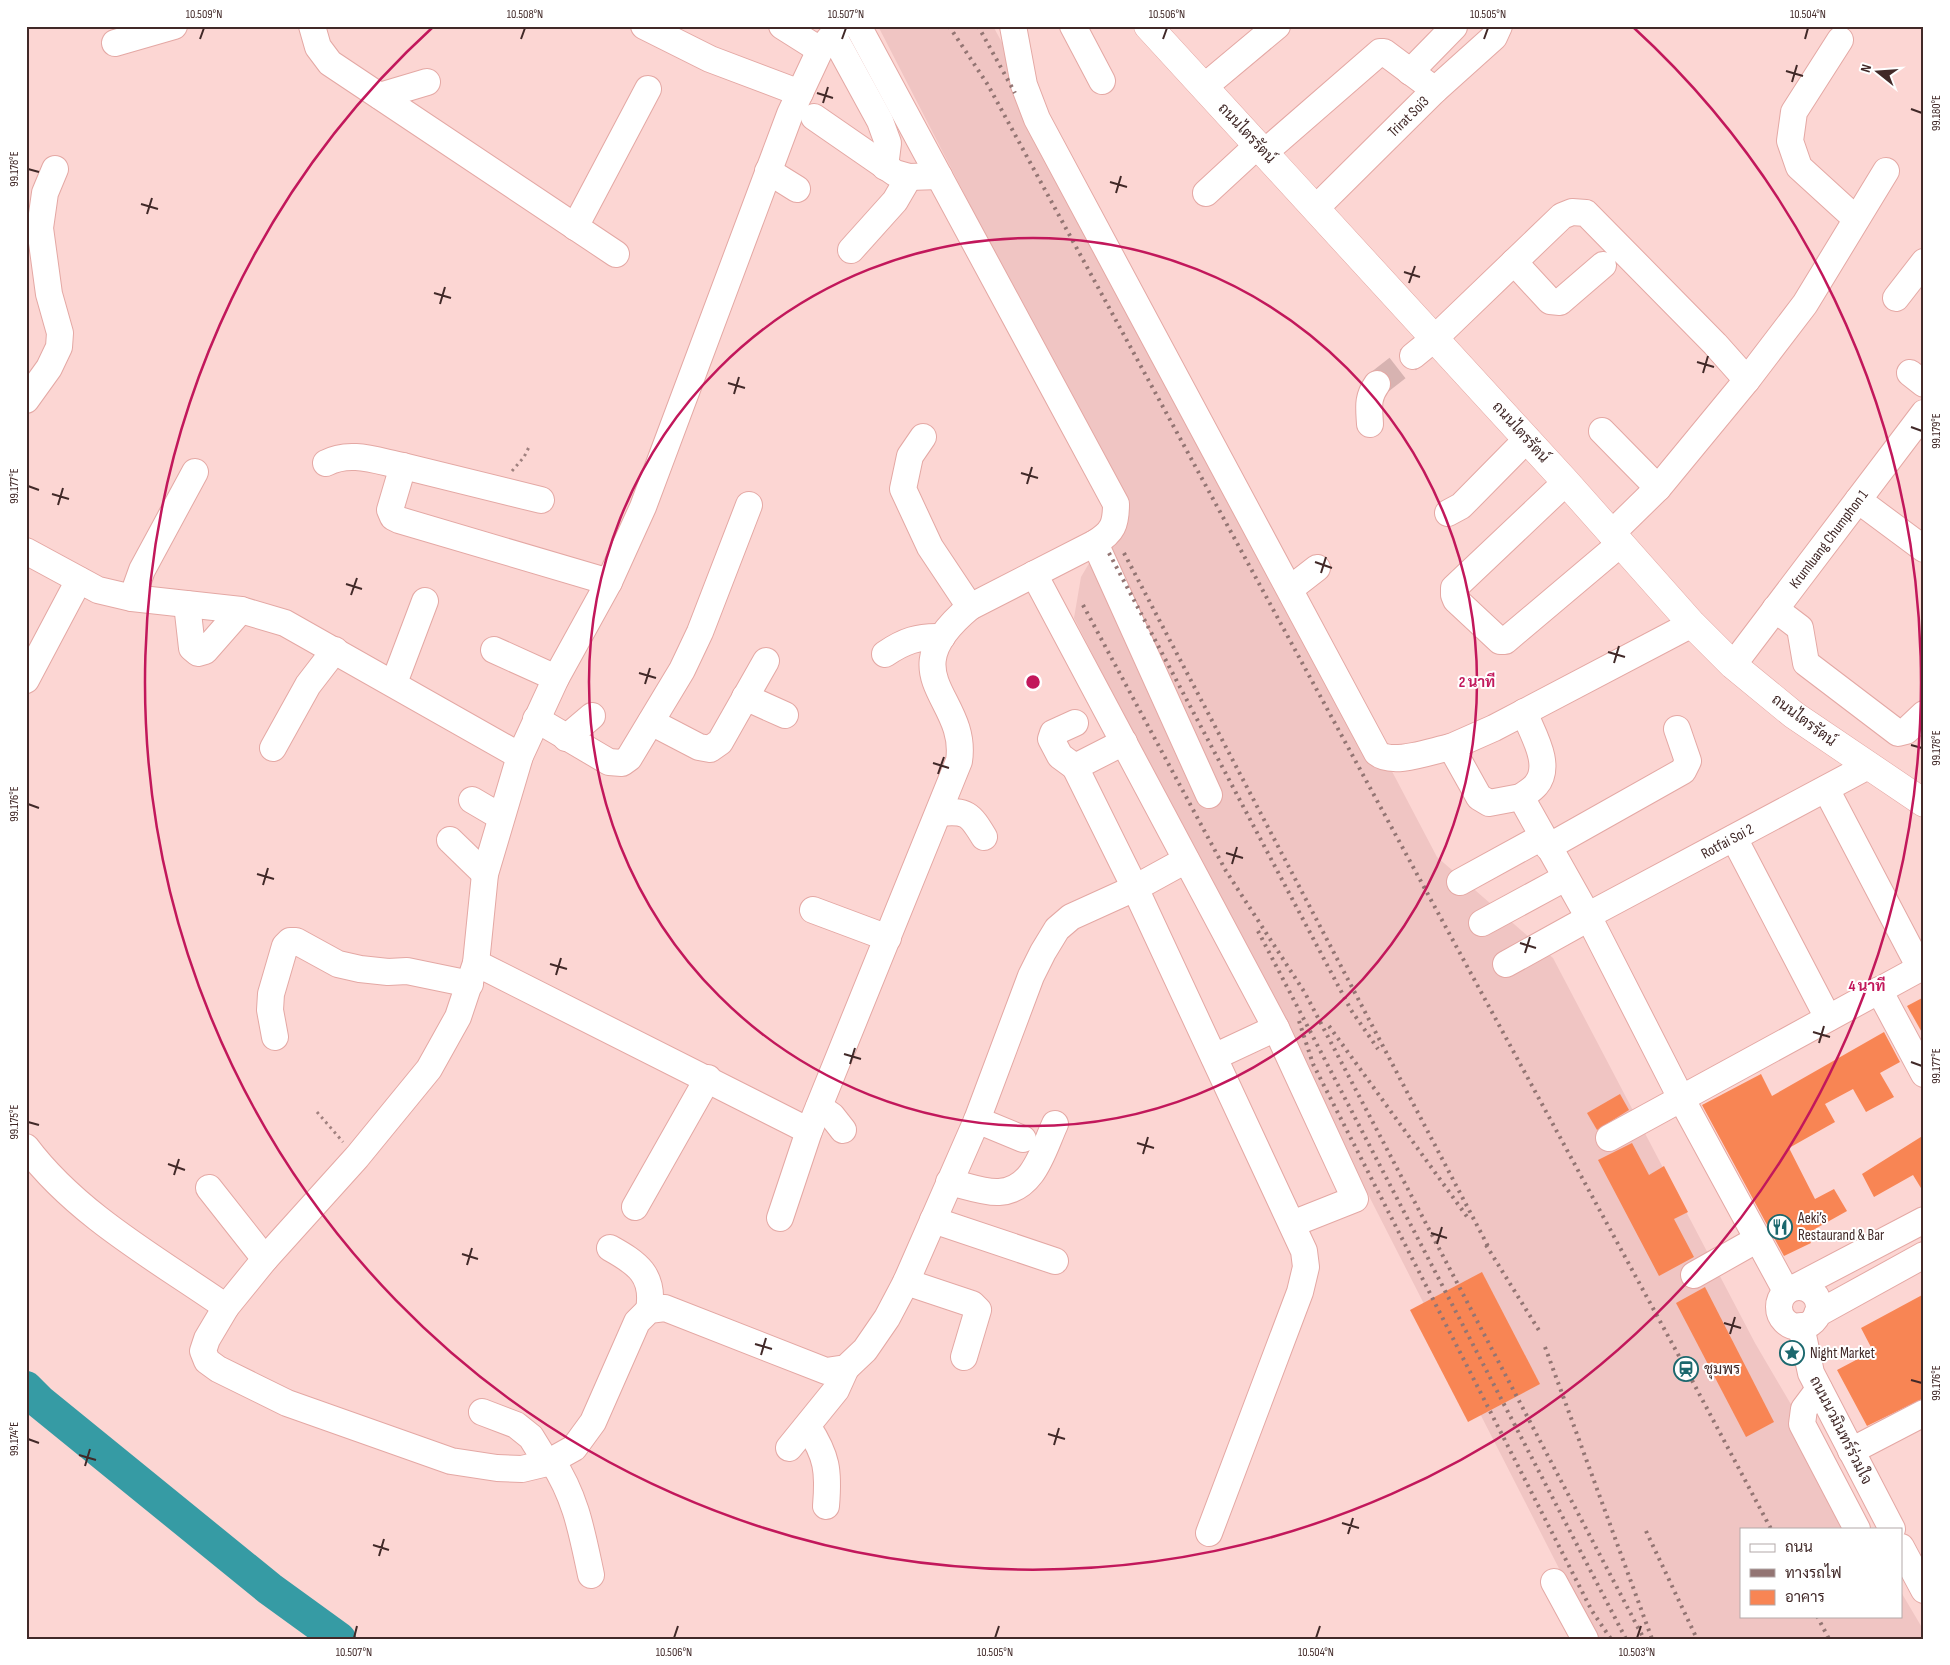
<svg xmlns="http://www.w3.org/2000/svg" width="1950" height="1665" font-family="'Sofia Sans Condensed',Sarabun,sans-serif">
  <style>
    .built { fill: #f0c5c3 }
    .lines { fill: none; stroke-linecap: round; stroke-linejoin: round }
    .river { stroke: #369ba4; stroke-width: 34 }
    .building { fill: #f88554 }
    .minor-tunnel { stroke: #d7b3b1; stroke-width: 26; stroke-dasharray: 26 13; stroke-linecap: butt }
    .minor-casing { stroke: #e4a8a4; stroke-width: 28 }
    .major-casing { stroke: #e4a8a4; stroke-width: 29 }
    .path { stroke: #a0817f; stroke-width: 3; stroke-dasharray: 2.5 4; stroke-linecap: butt }
    .minor { stroke: #fff; stroke-width: 26 }
    .major { stroke: #fff; stroke-width: 28 }
    .rail { stroke: #937573; stroke-width: 4; stroke-dasharray: 2.5 5; stroke-linecap: butt }
    .ticks { fill: none; stroke: #412928; stroke-width: 2 }
    .ring { fill: none; stroke: #c2185b; stroke-width: 2.5 }
    .labels { text-anchor: middle; stroke-width: 4; stroke-linejoin: round; paint-order: stroke }
    .street-label { font-size: 15px; fill: #412928; stroke: #fff }
    .poi-label { font-size: 15px; fill: #412928; stroke: #fff; text-anchor: start }
    .centre { fill: #c2185b; stroke: #fff; stroke-width: 2.5 }
    .ring-label { font-size: 15px; text-anchor: middle; font-weight: bold; fill: #c2185b; stroke: #fff; stroke-width: 4; stroke-linejoin: round; paint-order: stroke }
    .neatline { fill: none; stroke: #412928; stroke-width: 2 }
    .ticks-label { font-size: 12px; text-anchor: middle; fill: #412928 }
  </style>
  <rect width="100%" height="100%" fill="#fcd6d3"/>
  <!-- built -->
  <polygon class="built" points="878,26 993,26 1199,404 1437,857 1553,958 1755,1343 1864,1529 1741,1529 1741,1616 1901,1616 1901,1592 1924,1631 1924,1639 1595,1639 1074,618 1081,577 1124,504"/>
  <g class="lines">
    <!-- river -->
    <polyline class="river" points="26,1388 40,1402 270,1589 339,1639"/>
  </g>
  <!-- building -->
  <g class="building">
    <polygon points="1924,997 1924,1036 1907,1006"/>
    <polygon points="1884,1032 1900,1062 1880,1073 1894,1097 1866,1112 1853,1089 1825,1104 1835,1122 1789,1148 1815,1199 1834,1189 1847,1211 1806,1234 1811,1243 1784,1256 1702,1105 1761,1074 1772,1096"/>
    <polygon points="1620,1094 1629,1110 1597,1130 1587,1113"/>
    <polygon points="1924,1135 1924,1193 1913,1175 1874,1197 1862,1174"/>
    <polygon points="1632,1143 1649,1175 1664,1166 1688,1212 1674,1219 1694,1257 1659,1276 1598,1160"/>
    <polygon points="1482,1272 1540,1384 1468,1422 1410,1310"/>
    <polygon points="1705,1287 1774,1422 1746,1437 1676,1303"/>
    <polygon points="1924,1294 1924,1398 1867,1426 1837,1370 1873,1351 1861,1328"/>
  </g>
  <g class="lines">
    <!-- minor-tunnel -->
    <polyline class="minor-tunnel" points="1377,384 1413,356"/>
    <defs>
      <g id="minor">
        <polyline points="312,26 318,47 330,63 616,254"/>
        <polyline points="644,26 710,59 800,93"/>
        <polyline points="782,26 820,50"/>
        <polyline points="840,26 820,50 790,114 643,507 609,582 556,678 520,756 485,874 476,963 458,1017 429,1069 357,1157 265,1259 226,1307 207,1339 203,1351 207,1361 218,1369 287,1403 451,1461 497,1468 522,1469 547,1463 574,1448 593,1422 637,1322 649,1310 665,1308 826,1371 846,1368 865,1350 887,1318 906,1282 977,1120 1031,976 1043,952 1057,929 1071,917 1135,888 1186,860"/>
        <path d="M1013,26L1024,85L1037,119L1377,753C1393,766 1431,751 1451,747L1479,797L1489,803L1521,797L1589,918L1681,1098L1786,1291"/>
        <polyline points="1073,26 1102,81"/>
        <polyline points="833,35 880,121 888,143 885,167"/>
        <polyline points="1840,40 1794,112 1790,141 1799,167 1856,219"/>
        <polyline points="115,43 174,26"/>
        <polyline points="1410,72 1454,27"/>
        <polyline points="1204,87 1277,26"/>
        <polyline points="380,96 427,82"/>
        <polyline points="814,117 895,173 909,177 939,176"/>
        <polyline points="1265,152 1380,52 1384,52 1435,90"/>
        <polyline points="768,171 797,189"/>
        <polyline points="1206,193 1258,145"/>
        <path id="s1" d="M1316,208L1435,90L1494,37L1499,26"/>
        <polyline points="575,227 648,89"/>
        <polyline points="851,250 895,201 909,177"/>
        <polyline points="1514,262 1550,301 1560,302 1603,265"/>
        <polyline points="1896,298 1924,262"/>
        <polyline points="1413,356 1435,338 1562,216 1572,212 1586,213 1715,344 1747,380 1658,488 1611,534"/>
        <polyline points="1910,373 1924,384"/>
        <polyline points="1747,380 1805,304 1886,171"/>
        <polyline points="26,400 49,368 59,347 60,333 49,294 40,228 45,193 55,169"/>
        <path d="M1370,424C1369,407 1367,398 1377,384"/>
        <polyline points="1602,431 1658,488"/>
        <polyline points="923,437 910,456 903,489 930,547 970,607"/>
        <path d="M326,463C350,450 377,461 403,466"/>
        <polyline points="1566,482 1454,588 1454,595 1456,600 1500,641 1505,641 1620,544"/>
        <polyline points="541,500 403,466 390,510 393,517 399,520 609,582"/>
        <polyline points="1858,500 1924,549"/>
        <polyline points="1448,513 1461,506 1527,439"/>
        <polyline points="1095,543 1209,795"/>
        <polyline points="26,551 98,590 132,598 241,610 285,623 520,756"/>
        <polyline points="1034,574 1276,1028 1355,1199 1292,1224"/>
        <polyline points="1290,589 1317,568"/>
        <polyline points="132,598 142,570 195,472"/>
        <polyline points="187,604 192,648 198,653 205,651 241,610"/>
        <polyline points="1775,609 1800,628 1806,663 1898,733 1906,731 1924,714"/>
        <polyline points="494,650 556,678"/>
        <path d="M885,654C904,641 918,636 942,637"/>
        <path id="s2" d="M1733,665L1924,413"/>
        <polyline points="26,680 79,580"/>
        <polyline points="394,683 425,601"/>
        <polyline points="745,697 785,715"/>
        <polyline points="536,719 609,762 622,763 629,758 682,670 700,632 749,505"/>
        <polyline points="651,722 699,747 710,749 720,742 766,661"/>
        <polyline points="566,738 592,716"/>
        <polyline points="1124,742 1075,767 1135,888 1304,1251 1306,1267 1300,1292 1209,1533"/>
        <polyline points="1451,747 1494,728 1692,624"/>
        <polyline points="273,748 308,685 335,650"/>
        <polyline points="1075,767 1060,756 1051,739 1053,733 1075,723"/>
        <polyline points="1826,789 1920,968"/>
        <path d="M1521,797C1526,793 1532,790 1536,785C1553,765 1532,733 1524,712"/>
        <polyline points="472,800 501,817"/>
        <path d="M939,813C967,810 970,814 984,837"/>
        <polyline points="1734,838 1828,1018"/>
        <polyline points="450,840 485,874"/>
        <polyline points="1548,847 1683,771 1688,761 1677,729"/>
        <polyline points="1460,882 1542,837"/>
        <polyline points="813,910 888,938"/>
        <path id="s3" d="M1587,916L1868,766"/>
        <polyline points="1482,923 1565,878"/>
        <polyline points="476,963 809,1131"/>
        <polyline points="1506,964 1589,918"/>
        <polyline points="1879,990 1924,1074"/>
        <polyline points="275,1037 270,1010 271,994 285,946 290,941 296,941 338,964 360,969 388,972 407,971 470,984"/>
        <polyline points="1214,1057 1276,1028"/>
        <polyline points="819,1107 832,1116 843,1130"/>
        <polyline points="977,1120 1023,1139"/>
        <polyline points="1609,1138 1924,966"/>
        <path d="M26,1147C77,1215 157,1259 226,1307"/>
        <path d="M949,1182C964,1185 984,1193 999,1192C1034,1190 1043,1150 1055,1124"/>
        <polyline points="209,1188 265,1259"/>
        <polyline points="635,1207 708,1078"/>
        <path d="M780,1218L809,1131L959,761C969,697 887,676 970,607L1095,543C1113,532 1116,524 1116,504L858,26"/>
        <polyline points="933,1220 1055,1261"/>
        <path d="M610,1248C637,1263 655,1275 649,1310"/>
        <polyline points="1694,1275 1756,1240"/>
        <polyline points="906,1282 972,1304 978,1310 964,1357"/>
        <polyline points="1798,1286 1924,1220"/>
        <circle cx="1799" cy="1307" r="20"/>
        <polyline points="1817,1314 1924,1255"/>
        <polyline points="1801,1326 1811,1373 1892,1529"/>
        <polyline points="1819,1389 1804,1409 1802,1424 1857,1529"/>
        <polyline points="482,1412 516,1425 531,1437 547,1463"/>
        <path d="M808,1427C827,1456 829,1471 826,1506"/>
        <polyline points="789,1448 836,1390 846,1368"/>
        <polyline points="1851,1451 1924,1413"/>
        <path d="M552,1461C576,1497 582,1533 591,1575"/>
        <polyline points="1901,1547 1924,1590"/>
        <polyline points="1554,1582 1585,1639"/>
      </g>
      <polyline id="major" points="1148,26 1566,482 1692,624 1733,665 1794,715 1924,803"/>
    </defs>
    <!-- minor casing -->
    <use href="#minor" class="minor-casing"/>
    <!-- major casing -->
    <use href="#major" class="major-casing"/>
    <!-- path -->
    <g class="path">
      <polyline points="512,471 524,457 529,447"/>
      <polyline points="317,1112 343,1142"/>
    </g>
    <!-- minor -->
    <use href="#minor" class="minor"/>
    <!-- major -->
    <use href="#major" class="major"/>
    <!-- rail -->
    <g class="rail">
      <polyline points="949,26 988,85 1686,1369 1771,1529"/>
      <polyline points="978,26 1015,93"/>
      <polyline points="1109,553 1351,1010 1378,1049"/>
      <polyline points="1124,553 1490,1250"/>
      <polyline points="1083,605 1226,871 1305,993 1644,1639"/>
      <polyline points="1258,931 1626,1639"/>
      <polyline points="1299,1021 1313,1064 1592,1611 1611,1639"/>
      <polyline points="1329,1026 1468,1218"/>
      <polyline points="1486,1245 1540,1332"/>
      <polyline points="1545,1347 1652,1639"/>
      <polyline points="1646,1531 1697,1639"/>
      <polyline points="1817,1616 1829,1639"/>
    </g>
  </g>
  <!-- ticks -->
  <path class="ticks" d="M200,39L204,28M521,39L525,28M842,39L846,28M1163,39L1167,28M1484,39L1488,28M1805,39L1808,28M1786,71L1803,76M1792,82L1797,65M817,93L833,98M823,103L828,87M1911,109L1922,113M28,169L39,172M1110,182L1127,187M1116,193L1121,176M141,204L158,209M147,214L152,198M1404,272L1420,277M1409,283L1415,266M434,293L451,298M440,304L445,287M1697,362L1714,367M1703,373L1708,356M728,383L745,388M734,394L739,377M1911,427L1922,431M1021,473L1038,478M1027,484L1032,467M28,486L39,490M52,494L69,499M58,505L63,488M1315,562L1332,568M1321,573L1326,557M346,584L362,589M351,595L357,578M1608,652L1625,657M1614,663L1619,646M639,673L656,678M645,684L650,668M1911,745L1922,748M933,763L949,768M938,774L944,757M28,804L39,808M1226,853L1243,858M1232,864L1237,847M257,874L274,879M263,885L268,868M1520,943L1536,948M1525,953L1530,937M550,964L567,969M556,975L561,958M1813,1032L1830,1037M1819,1043L1824,1026M844,1054L861,1059M1911,1062L1922,1066M850,1064L855,1048M28,1122L39,1125M1137,1143L1154,1148M1143,1154L1148,1137M168,1164L185,1170M174,1175L179,1159M1431,1233L1447,1238M1437,1244L1442,1227M462,1254L478,1259M467,1265L472,1248M1724,1323L1741,1328M1730,1334L1735,1317M755,1344L772,1349M761,1355L766,1338M1911,1380L1922,1383M1048,1434L1065,1439M28,1439L39,1443M1054,1445L1059,1428M79,1455L96,1460M85,1466L90,1449M1342,1523L1359,1528M1348,1534L1353,1518M373,1545L389,1550M379,1556L384,1539M354,1638L357,1626M674,1638L678,1626M995,1638L999,1626M1316,1638L1320,1626M1637,1638L1641,1626"/>
  <!-- distance rings -->
  <g class="ring">
    <circle cx="1033" cy="682" r="444"/>
    <path d="M1633 27A888 888 0 1 1 433 27"/>
  </g>
  <!-- icons -->
  <defs>
    <symbol id="restaurant-ring" viewBox="-11 -11 22 22"><circle r="9.5" fill="#fff" stroke="#1b686e" stroke-width="1.5"/><path d="M-5-6h1v4h1v-4h1v4h1v-4h1v5L-1.5 .5V6h-2V.5L-5-1ZM5-6V6H3V1.5H1.5Q1.5-4 5-6Z" fill="#1b686e"/></symbol>
    <symbol id="sight-ring" viewBox="-11 -11 22 22"><circle r="9.5" fill="#fff" stroke="#1b686e" stroke-width="1.5"/><path d="M0-6L1.8-2.2L6-1.7L2.9 1.2L3.7 5.4L0 3.3L-3.7 5.4L-2.9 1.2L-6-1.7L-1.8-2.2Z" fill="#1b686e"/></symbol>
    <symbol id="station-ring" viewBox="-11 -11 22 22"><circle r="9.5" fill="#fff" stroke="#1b686e" stroke-width="1.5"/><path d="M-3-6H3Q5-6 5-4V2Q5 4 3 4L4.5 6H3L1.5 4h-3L-3 6H-4.5L-3 4Q-5 4-5 2V-4Q-5-6-3-6ZM-3.5-4v3h7v-3ZM-3.5 1v1.5H-2V1ZM2 1v1.5H3.5V1Z" fill="#1b686e"/></symbol>
  </defs>
  <g fill-rule="evenodd">
    <use href="#restaurant-ring" x="1766" y="1213" width="28" height="28"/>
    <use href="#sight-ring" x="1778" y="1339" width="28" height="28"/>
    <use href="#station-ring" x="1672" y="1355" width="28" height="28"/>
  </g>
  <g class="labels">
    <!-- street labels -->
    <g class="street-label">
      <text dy="5" stroke="none"><textPath href="#s1" startOffset="130">Trirat Soi3</textPath></text>
      <text transform="translate(1247 133) rotate(47)" y="5">ถนนไตรรัตน์</text>
      <text transform="translate(1521 432) rotate(48)" y="5">ถนนไตรรัตน์</text>
      <text dy="5" stroke="none"><textPath href="#s2" startOffset="158">Krumluang Chumphon 1</textPath></text>
      <text transform="translate(1804 720) rotate(37)" y="5">ถนนไตรรัตน์</text>
      <text dy="5" stroke="none"><textPath href="#s3" startOffset="159">Rotfai Soi 2</textPath></text>
      <text transform="translate(1841 1430) rotate(63)" y="5">ถนนนวมินทร์ร่วมใจ</text>
    </g>
    <!-- poi labels -->
    <g class="poi-label">
      <text x="1798" y="1223">Aeki’s<tspan x="1798" dy="17">Restaurand &amp; Bar</tspan></text>
      <text x="1810" y="1358">Night Market</text>
      <text x="1704" y="1374">ชุมพร</text>
    </g>
  </g>
  <circle cx="1033" cy="682" r="8" class="centre"/>
  <g class="ring-label">
    <text x="1477" y="687">2 นาที</text>
    <text x="1867" y="991">4 นาที</text>
  </g>
  <!-- border -->
  <rect width="1950" height="1665" fill="none" stroke="#ffffff" stroke-width="55"/>
  <!-- legend -->
  <rect x="1740" y="1528" width="162" height="90" fill="#ffffff" stroke="#b3a9a9"/>
  <rect x="1750" y="1544" width="25" height="8" fill="#ffffff" stroke="#b3a9a9"/>
  <text x="1785" y="1552" font-size="15" fill="#412928">ถนน</text>
  <rect x="1750" y="1569" width="25" height="8" fill="#937573" stroke="#b3a9a9"/>
  <text x="1785" y="1578" font-size="15" fill="#412928">ทางรถไฟ</text>
  <rect x="1750" y="1590" width="25" height="15" fill="#f88554" stroke="#b3a9a9"/>
  <text x="1785" y="1602" font-size="15" fill="#412928">อาคาร</text>
  <!-- north arrow -->
  <g transform="translate(1878 72) rotate(287)" stroke="#ffffff" stroke-width="4" paint-order="stroke">
  <path d="M0-4L9 19L0 12L-9 19Z" fill="#412928"/>
  <text y="-8" font-size="14" font-weight="bold" text-anchor="middle" fill="#412928">N</text>
  </g>
  <rect x="28" y="28" width="1894" height="1610" class="neatline"/>
  <g class="ticks-label">
    <text x="204" y="18">10.509°N</text>
    <text x="525" y="18">10.508°N</text>
    <text x="846" y="18">10.507°N</text>
    <text x="1167" y="18">10.506°N</text>
    <text x="1488" y="18">10.505°N</text>
    <text x="1808" y="18">10.504°N</text>
    <text transform="translate(1936 113) rotate(-90)" y="4">99.180°E</text>
    <text transform="translate(14 169) rotate(-90)" y="4">99.178°E</text>
    <text transform="translate(1936 431) rotate(-90)" y="4">99.179°E</text>
    <text transform="translate(14 486) rotate(-90)" y="4">99.177°E</text>
    <text transform="translate(1936 748) rotate(-90)" y="4">99.178°E</text>
    <text transform="translate(14 804) rotate(-90)" y="4">99.176°E</text>
    <text transform="translate(1936 1066) rotate(-90)" y="4">99.177°E</text>
    <text transform="translate(14 1122) rotate(-90)" y="4">99.175°E</text>
    <text transform="translate(1936 1383) rotate(-90)" y="4">99.176°E</text>
    <text transform="translate(14 1439) rotate(-90)" y="4">99.174°E</text>
    <text x="354" y="1656">10.507°N</text>
    <text x="674" y="1656">10.506°N</text>
    <text x="995" y="1656">10.505°N</text>
    <text x="1316" y="1656">10.504°N</text>
    <text x="1637" y="1656">10.503°N</text>
  </g>
</svg>
